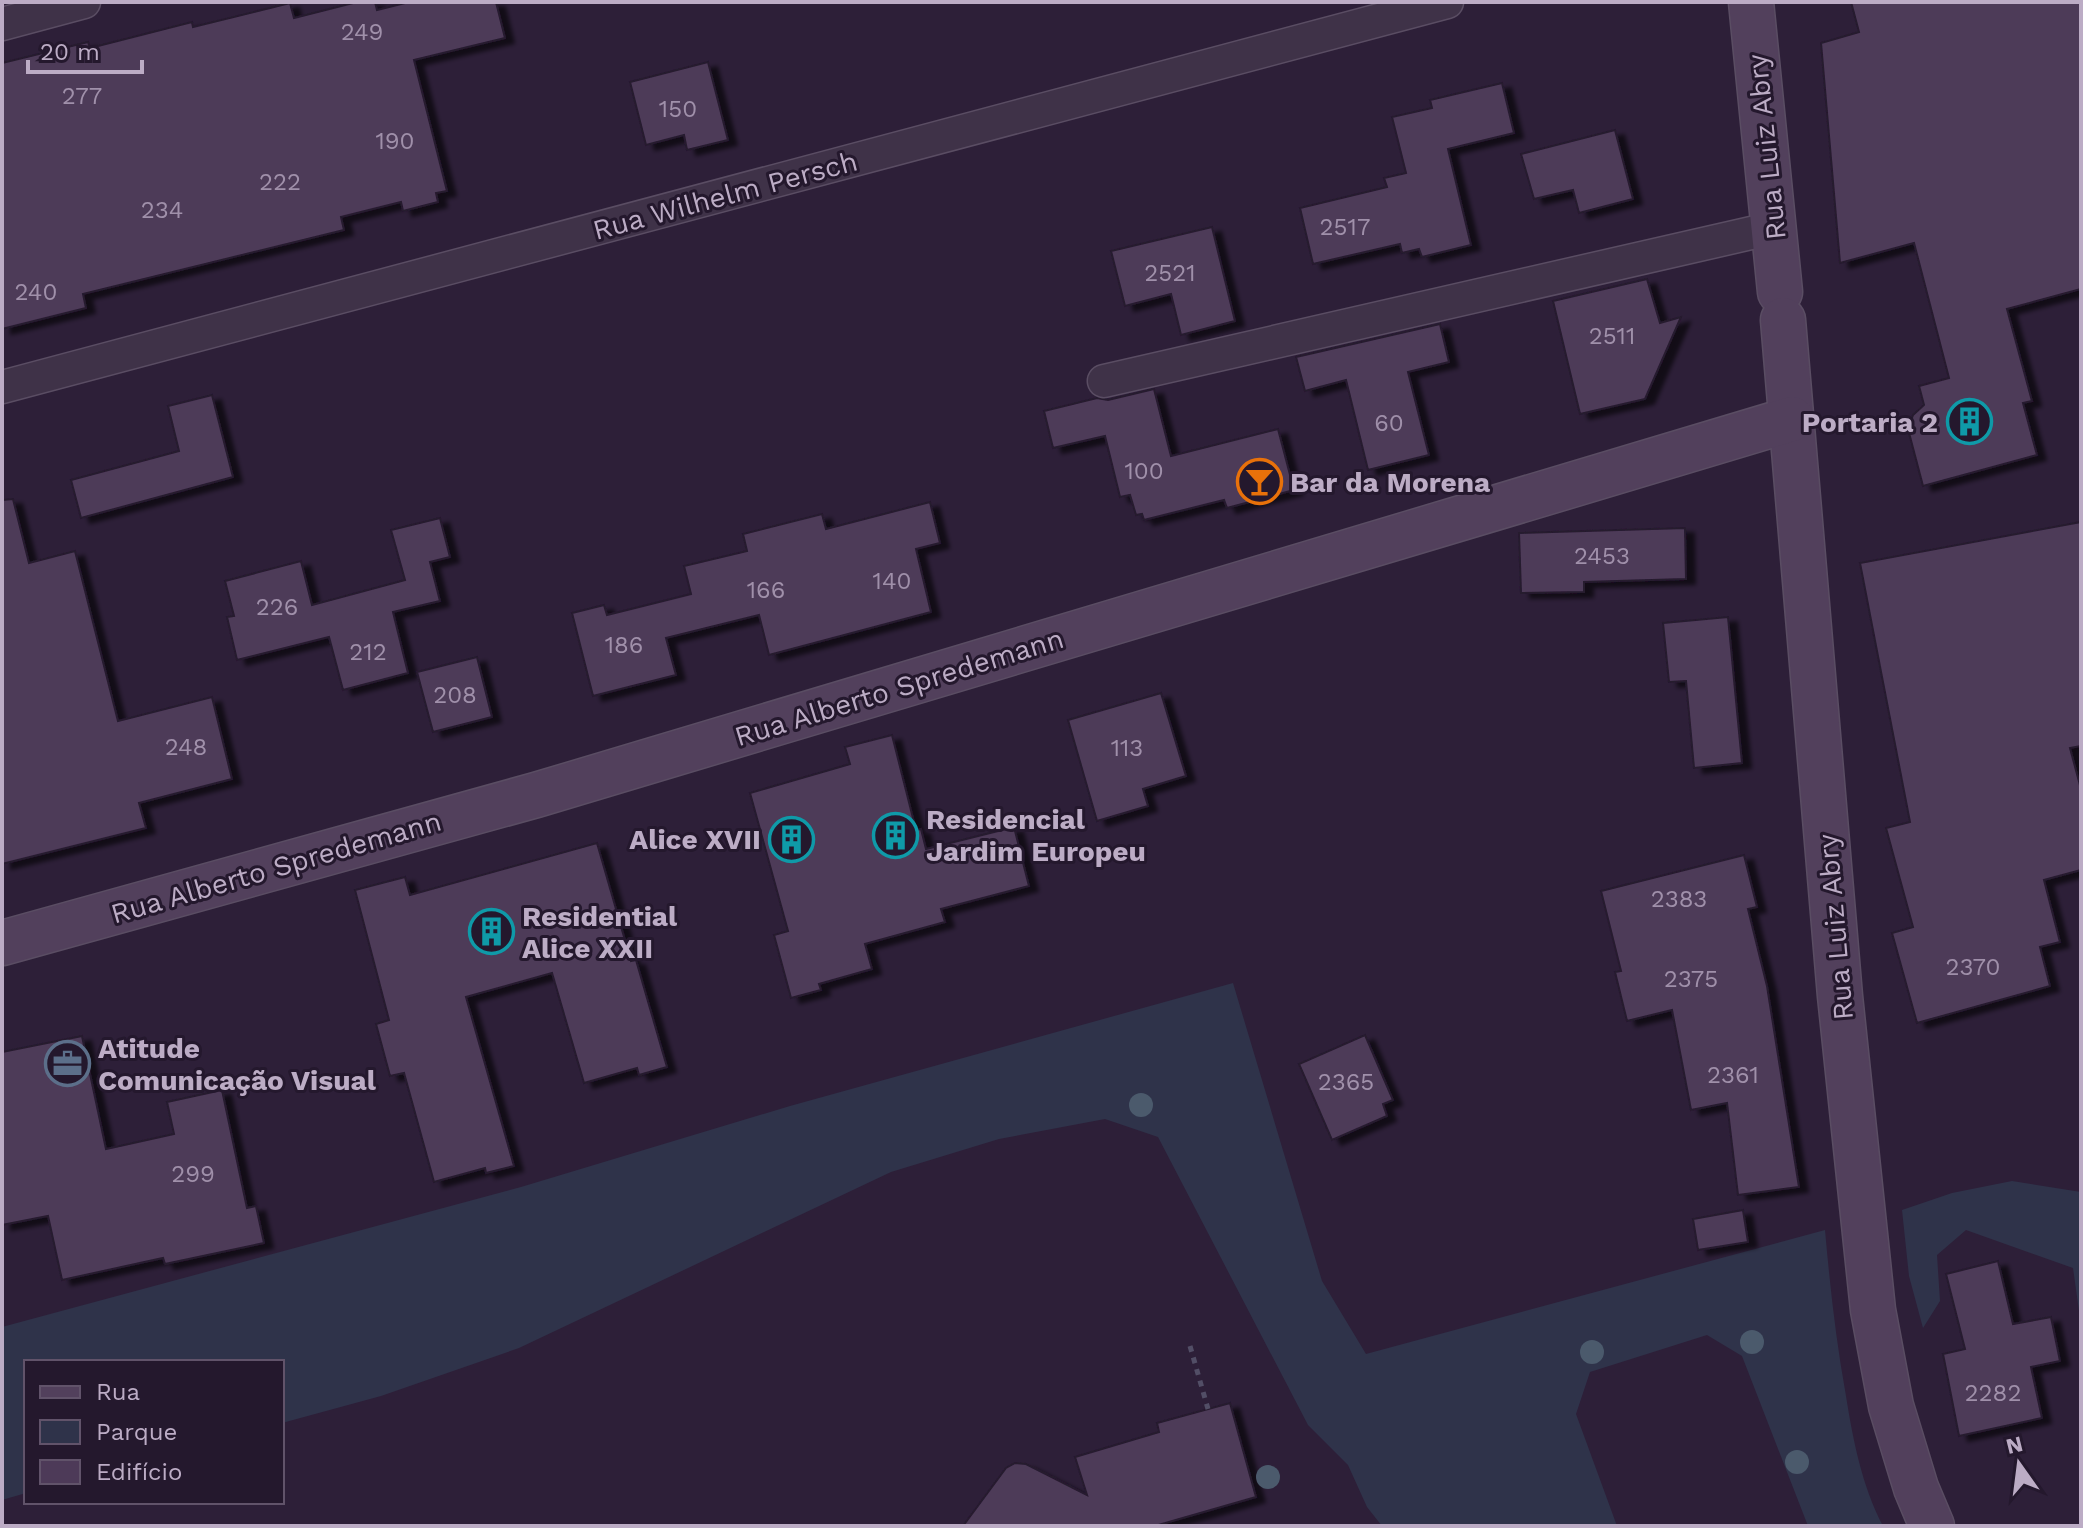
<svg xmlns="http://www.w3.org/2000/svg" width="2083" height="1528" font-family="'Work Sans',sans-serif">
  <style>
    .green { fill: #2f334a }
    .building { fill: #4d3a58; stroke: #261a2f; stroke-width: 2; filter: url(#shadow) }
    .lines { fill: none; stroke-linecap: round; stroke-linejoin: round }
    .street-casing { stroke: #5a4d63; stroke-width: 35 }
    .secondary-casing { stroke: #5a4d63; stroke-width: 47 }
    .path { stroke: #524e66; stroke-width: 5; stroke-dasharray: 6 6; stroke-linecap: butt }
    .street { stroke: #3f3248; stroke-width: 32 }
    .secondary { stroke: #52405c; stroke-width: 44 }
    .tree { fill: #4b5a6c }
    .labels { text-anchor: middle; stroke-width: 6; stroke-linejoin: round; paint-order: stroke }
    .number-label { font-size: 24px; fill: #a090aa }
    .street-label { font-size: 28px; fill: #bcacc5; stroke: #24182d }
    .poi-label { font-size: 28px; font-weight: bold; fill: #bcacc5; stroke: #24182d; text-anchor: start }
  </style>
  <defs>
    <filter id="shadow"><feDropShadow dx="9" dy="5" stdDeviation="2" flood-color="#0009"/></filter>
  </defs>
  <rect width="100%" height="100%" fill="#2d1f38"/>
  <!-- green -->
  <g class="green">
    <path d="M1233,983L1322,1281L1366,1354L1825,1230C1830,1286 1836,1341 1846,1396C1853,1440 1862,1486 1883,1526H1808L1742,1356L1707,1335L1590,1372L1576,1414L1617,1526H1382L1367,1507L1348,1465L1308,1425L1158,1137L1105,1119L999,1139L891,1172L519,1348L381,1396L282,1423V1362H26V1493L2,1500V1327L521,1187L790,1106Z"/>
    <polygon points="2012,1181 2081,1192 2081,1325 2073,1268 1966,1230 1937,1255 1940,1301 1923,1328 1909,1276 1902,1210 1952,1193"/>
  </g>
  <!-- building -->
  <g class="building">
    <polygon points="357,2 375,2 377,10 409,2 496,2 505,38 414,60 447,191 436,193 438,202 403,211 401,202 341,217 344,230 83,294 86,308 2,329 2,63 88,42 90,48 192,22 193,27 290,3 294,18"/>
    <polygon points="1851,2 2081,2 2081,289 2007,309 2032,401 2023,403 2037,455 1923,486 1908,429 1913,415 1924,405 1919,386 1949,378 1914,243 1840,263 1821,43 1859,32"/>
    <polygon points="708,62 728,140 687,150 684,135 646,145 630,82"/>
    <polygon points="1502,83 1514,133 1448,149 1471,245 1422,257 1419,249 1402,253 1400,244 1313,264 1300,208 1387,187 1384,178 1406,173 1392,117 1432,108 1430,100"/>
    <polygon points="1615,130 1633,199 1579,213 1573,190 1534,199 1521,154"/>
    <polygon points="1212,227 1235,321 1181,335 1171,294 1125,306 1111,251"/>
    <polygon points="1647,279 1660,323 1681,317 1645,399 1580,414 1553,301"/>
    <polygon points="1440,324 1449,362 1408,372 1429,455 1368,470 1346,380 1305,391 1296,357"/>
    <polygon points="1154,389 1171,456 1278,429 1294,490 1227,508 1224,500 1144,520 1142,514 1136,515 1130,495 1120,497 1105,436 1053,448 1044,411 1097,398 1108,400"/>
    <polygon points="212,395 233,477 81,518 71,480 179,451 168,406"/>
    <polygon points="13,499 29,563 75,551 118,721 212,697 232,779 139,803 146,828 2,864 2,500"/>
    <polygon points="930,502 940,543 916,549 931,612 769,655 759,615 666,638 676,675 593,696 572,613 604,605 607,615 691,594 684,566 747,551 743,534 822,514 826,529"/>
    <polygon points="440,518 450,557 430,562 440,601 393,612 408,673 343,690 329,637 237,660 227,617 234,616 225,581 301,561 312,605 405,580 391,530"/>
    <polygon points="2081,522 2081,746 2070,748 2081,789 2081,870 2044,880 2060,942 2040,947 2050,986 1917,1023 1892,933 1913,927 1886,828 1910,822 1860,563"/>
    <polygon points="1685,528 1686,579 1584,582 1584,592 1521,593 1519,533"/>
    <polygon points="1728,617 1742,763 1694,768 1686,681 1669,682 1663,623"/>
    <polygon points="477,657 492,717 433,732 417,672"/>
    <polygon points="1161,693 1186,776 1143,789 1148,806 1097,821 1068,720"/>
    <polygon points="892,735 916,830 921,829 926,849 1014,827 1029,886 941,909 945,922 865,944 872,969 819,984 821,990 791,998 774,935 788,931 750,793 850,764 845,747"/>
    <polygon points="597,843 631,961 636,960 667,1067 639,1075 637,1068 584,1083 552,973 466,997 514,1166 486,1173 485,1168 434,1182 404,1073 390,1076 376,1024 389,1020 355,890 405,877 410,895"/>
    <polygon points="1744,855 1757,907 1748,909 1767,986 1799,1187 1738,1195 1727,1103 1691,1110 1672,1010 1627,1021 1615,972 1621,971 1601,891"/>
    <polygon points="1365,1035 1393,1100 1383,1104 1387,1116 1332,1140 1299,1064"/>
    <polygon points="82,1036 106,1149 174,1134 167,1102 222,1090 247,1208 256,1206 264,1243 165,1264 163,1258 62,1280 48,1216 2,1225 2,1052"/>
    <polygon points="1743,1210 1748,1242 1698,1250 1693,1219"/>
    <polygon points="1998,1261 2013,1324 2051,1317 2060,1361 2031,1367 2042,1418 1959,1436 1943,1354 1965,1349 1946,1274"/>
    <polygon points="1230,1403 1256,1497 1155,1526 963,1526 1006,1468 1015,1463 1026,1464 1087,1495 1075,1457 1159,1432 1157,1423"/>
  </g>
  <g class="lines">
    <defs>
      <g id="street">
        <polyline points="2,24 84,2"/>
        <polyline points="1104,381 1773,228"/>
        <polyline points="2,387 1447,2"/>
      </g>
      <g id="secondary">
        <polyline points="1751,2 1780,292"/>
        <polyline points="1783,320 1840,996 1873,1310 1891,1406 1916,1488 1932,1526"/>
        <polyline points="2,943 536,795 1792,419"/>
      </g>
    </defs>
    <!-- street casing -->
    <use href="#street" class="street-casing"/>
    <!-- secondary casing -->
    <use href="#secondary" class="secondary-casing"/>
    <!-- path -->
    <polyline class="path" points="1190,1346 1208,1409"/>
    <!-- street -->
    <use href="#street" class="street"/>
    <!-- secondary -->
    <use href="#secondary" class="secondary"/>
  </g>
  <!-- trees -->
  <g class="tree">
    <circle cx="1141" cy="1105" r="12"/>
    <circle cx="1752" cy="1342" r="12"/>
    <circle cx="1592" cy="1352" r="12"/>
    <circle cx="1797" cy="1462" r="12"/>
    <circle cx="1268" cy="1477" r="12"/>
  </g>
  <!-- icons -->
  <defs>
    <symbol id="building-ring" viewBox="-11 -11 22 22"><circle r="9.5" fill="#24182d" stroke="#0f9aa8" stroke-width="1.5"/><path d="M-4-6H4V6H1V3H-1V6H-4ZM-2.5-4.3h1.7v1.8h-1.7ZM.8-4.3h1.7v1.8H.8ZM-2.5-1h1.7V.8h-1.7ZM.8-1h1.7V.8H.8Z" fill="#0f9aa8"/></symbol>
    <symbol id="bar-ring" viewBox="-11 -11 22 22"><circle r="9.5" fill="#24182d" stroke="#e8710a" stroke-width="1.5"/><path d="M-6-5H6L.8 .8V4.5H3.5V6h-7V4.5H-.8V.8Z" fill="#e8710a"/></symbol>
    <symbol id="office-ring" viewBox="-11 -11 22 22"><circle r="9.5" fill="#24182d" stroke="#5c6f8a" stroke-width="1.5"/><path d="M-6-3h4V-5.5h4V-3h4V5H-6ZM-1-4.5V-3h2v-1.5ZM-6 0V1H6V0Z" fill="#5c6f8a"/></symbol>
  </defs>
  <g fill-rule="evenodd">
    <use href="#building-ring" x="1944" y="396" width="51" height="51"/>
    <use href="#bar-ring" x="1234" y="456" width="51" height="51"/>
    <use href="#building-ring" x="870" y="810" width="51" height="51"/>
    <use href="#building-ring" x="766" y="814" width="51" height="51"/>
    <use href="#building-ring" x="466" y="906" width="51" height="51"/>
    <use href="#office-ring" x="42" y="1038" width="51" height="51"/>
  </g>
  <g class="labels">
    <!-- number labels -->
    <g class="number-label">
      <text x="362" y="40">249</text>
      <text x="82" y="104">277</text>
      <text x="678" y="117">150</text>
      <text x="395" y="149">190</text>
      <text x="280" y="190">222</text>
      <text x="162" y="218">234</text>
      <text x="1345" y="235">2517</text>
      <text x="1170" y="281">2521</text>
      <text x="36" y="300">240</text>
      <text x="1612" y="344">2511</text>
      <text x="1389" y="431">60</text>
      <text x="1144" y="479">100</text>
      <text x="1602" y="564">2453</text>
      <text x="892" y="589">140</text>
      <text x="766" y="598">166</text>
      <text x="277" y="615">226</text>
      <text x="624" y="653">186</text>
      <text x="368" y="660">212</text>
      <text x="455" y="703">208</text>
      <text x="186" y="755">248</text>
      <text x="1127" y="756">113</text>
      <text x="1679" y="907">2383</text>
      <text x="1973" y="975">2370</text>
      <text x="1691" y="987">2375</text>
      <text x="1733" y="1083">2361</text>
      <text x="1346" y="1090">2365</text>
      <text x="193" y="1182">299</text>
      <text x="1993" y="1401">2282</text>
    </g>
    <!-- street labels -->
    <g class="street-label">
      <text transform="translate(1766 147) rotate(-96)" y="10">Rua Luiz Abry</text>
      <text transform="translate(725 195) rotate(-15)" y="10">Rua Wilhelm Persch</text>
      <text transform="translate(899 687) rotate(-17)" y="10">Rua Alberto Spredemann</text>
      <text transform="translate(276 867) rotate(-16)" y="10">Rua Alberto Spredemann</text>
      <text transform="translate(1835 927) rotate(-95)" y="10">Rua Luiz Abry</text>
    </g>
    <!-- poi labels -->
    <g class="poi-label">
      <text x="1938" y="432" text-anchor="end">Portaria 2</text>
      <text x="1290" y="492">Bar da Morena</text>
      <text x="926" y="829">Residencial<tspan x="926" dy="32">Jardim Europeu</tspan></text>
      <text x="761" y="849" text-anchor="end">Alice XVII</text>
      <text x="522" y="926">Residential<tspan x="522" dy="32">Alice XXII</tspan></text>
      <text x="98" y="1058">Atitude<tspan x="98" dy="32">Comunicação Visual</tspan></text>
    </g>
  </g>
  <!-- border -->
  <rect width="2083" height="1528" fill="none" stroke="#bcacc5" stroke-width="8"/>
  <!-- legend -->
  <rect x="24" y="1360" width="260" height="144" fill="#24182d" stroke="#61536a" stroke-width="2"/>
  <rect x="40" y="1386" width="40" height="12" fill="#52405c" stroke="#61536a" stroke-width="2"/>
  <text x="96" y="1400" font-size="24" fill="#bcacc5">Rua</text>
  <rect x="40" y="1420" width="40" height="24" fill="#2f334a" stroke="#61536a" stroke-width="2"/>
  <text x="96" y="1440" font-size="24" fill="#bcacc5">Parque</text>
  <rect x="40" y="1460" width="40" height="24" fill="#4d3a58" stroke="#61536a" stroke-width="2"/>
  <text x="96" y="1480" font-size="24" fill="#bcacc5">Edifício</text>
  <!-- north arrow -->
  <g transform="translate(2019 1464) rotate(346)" stroke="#24182d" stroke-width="6" paint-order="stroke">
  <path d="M0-6L14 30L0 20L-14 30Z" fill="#bcacc5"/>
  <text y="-12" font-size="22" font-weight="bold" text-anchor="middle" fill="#bcacc5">N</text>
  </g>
  <!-- scale -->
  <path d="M28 60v12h114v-12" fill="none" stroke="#bcacc5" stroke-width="4"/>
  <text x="40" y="60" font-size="24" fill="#bcacc5" stroke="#24182d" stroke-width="6" paint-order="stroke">20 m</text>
</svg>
